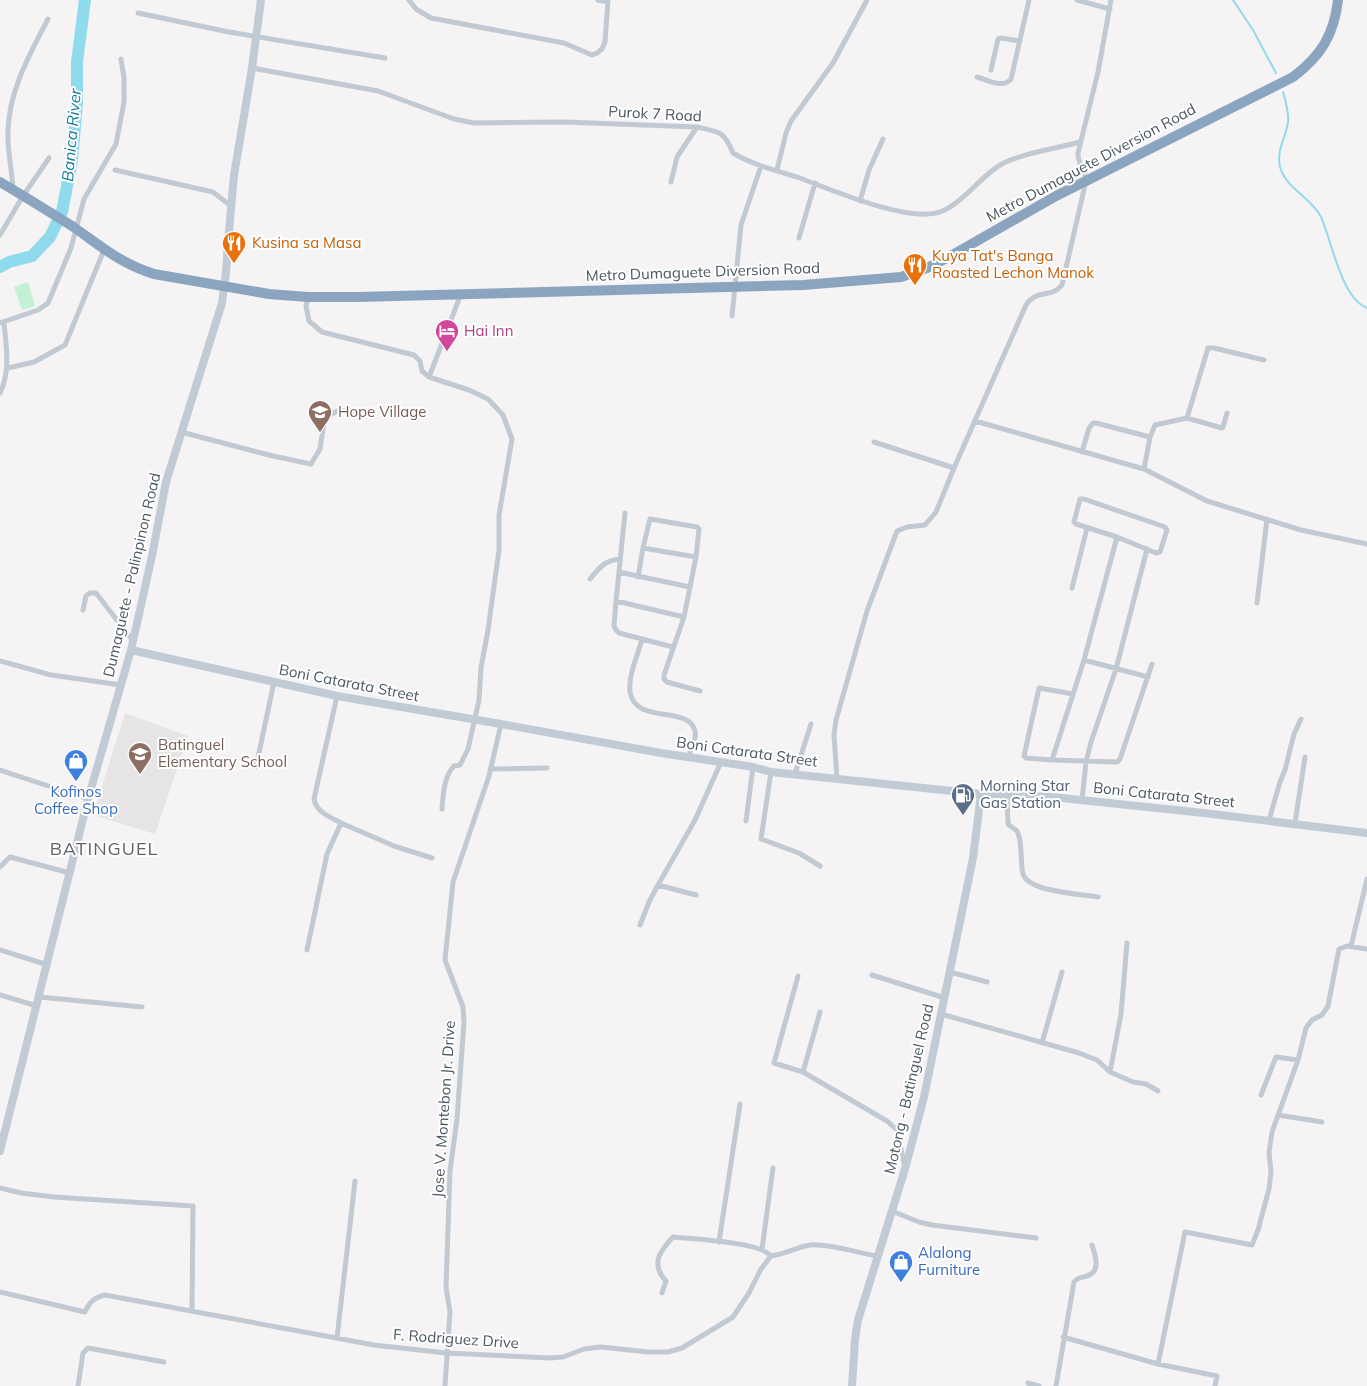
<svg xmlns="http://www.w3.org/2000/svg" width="1367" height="1386" font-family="Mulish,sans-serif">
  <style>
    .education { fill: #e6e4e5 }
    .pitch { fill: #c3f1d5 }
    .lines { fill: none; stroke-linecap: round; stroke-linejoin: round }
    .stream { stroke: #90daee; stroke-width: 2 }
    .river { stroke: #90daee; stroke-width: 12 }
    .street { stroke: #c1cad2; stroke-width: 5 }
    .secondary { stroke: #c1cbd6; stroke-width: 8 }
    .highway { stroke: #8ba5c1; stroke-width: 10 }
    .labels { text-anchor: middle; stroke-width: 4; stroke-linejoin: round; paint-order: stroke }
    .street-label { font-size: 15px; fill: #4a5661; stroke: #fff }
    .food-label { font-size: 15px; fill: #c56008; stroke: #fff; text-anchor: start }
    .hotel-label { font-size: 15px; fill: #b23c85; stroke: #fff; text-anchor: start }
    .education-label { font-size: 15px; fill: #785e54; stroke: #fff; text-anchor: start }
    .service-label { font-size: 15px; fill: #4e5e75; stroke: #fff; text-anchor: start }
    .shop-label { font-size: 15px; fill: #366cbe; stroke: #fff }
    .water-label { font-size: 16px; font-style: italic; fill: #0c7c9b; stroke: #fff }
    .quarter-label { font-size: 18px; letter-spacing: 1px; fill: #5f6368; stroke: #fff }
  </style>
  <rect width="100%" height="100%" fill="#f5f3f3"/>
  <path class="education" d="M125,713L188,736L155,834L93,815Z"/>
  <path class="pitch" d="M28,282L35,306L22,310L14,287Z"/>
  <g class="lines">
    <path class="stream" d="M1233,0L1253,30L1276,73
      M1283,92C1286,102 1289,112 1288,122C1286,137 1276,151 1280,167C1287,190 1311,197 1321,217C1332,241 1341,298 1367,308"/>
    <path class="river" d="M0,267L9,262L32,256L50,237L62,212L72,160L77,103V62L85,0"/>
    <path class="street" d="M409,0L416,9L431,18L564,43L592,55L597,53L602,49L605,42L608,0
      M598,0L608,2
      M1077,0L1110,9
      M138,13L229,32L385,58
      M252,68L378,91L454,119L474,123L564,122L697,127C720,132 724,131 733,153C753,165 775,170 797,177C830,189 907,223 940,212C963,203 979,178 1000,165C1019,154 1058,148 1080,142
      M991,70L998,39L1001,38L1020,41
      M977,77C988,80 1003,89 1011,79L1029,0
      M115,170L213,192L231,206
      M777,170L786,133L791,121L833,63L867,0
      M671,182L677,157L697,127
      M13,189C12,170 7,150 8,131C9,90 30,54 48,19
      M860,201L869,170L883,139
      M0,235L23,196L49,158
      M799,238L815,183
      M308,297L306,306L309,321L322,332L414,355L420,361L422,371L429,377L469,390L488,399L503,415L512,439L499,515V550L488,630L481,668L479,700L468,749L460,765L454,766C444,776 443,795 442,809
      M732,316L741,225L761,166
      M0,323L38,310L48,303L71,248L84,199L116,144L124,102V78L121,59
      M8,368L34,362L65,345L104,250
      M429,377L461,294
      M0,393C11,370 6,347 4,322
      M1187,418L1208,348H1214L1264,360
      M975,421L1144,469L1207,501L1301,530L1367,544
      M181,432L273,456L311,464L320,449L324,423L330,415L339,410L369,415
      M874,442L954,468
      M1082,452L1089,428L1093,423H1096L1150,437
      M1144,469L1150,437L1155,425L1187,418L1222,428L1223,427L1227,413
      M1080,499H1084L1165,527L1167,530L1160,552L1156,553L1117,537L1076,524L1074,522Z
      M625,513L616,601L614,626L616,630L619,633L642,639L673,647
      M1117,537L1084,660L1052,760L1117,762L1120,759L1152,664
      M643,548L696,557
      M619,572L690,587
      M638,577L643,548L650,519L697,527L699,529L696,557L684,617L664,675V679L667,682L700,691
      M590,579C599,568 605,560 620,559
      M1072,588L1087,528
      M616,601L684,617
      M1257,603L1267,519
      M83,610L86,596L90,593H96L133,641
      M642,639C638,655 628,675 630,692C635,725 690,705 695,731C697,740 691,749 688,757
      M1084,660L1148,677
      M0,661L51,675L121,685
      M1052,760L1026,758L1024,756L1039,688L1073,694
      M256,767L274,682
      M490,769L547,768
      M0,770L88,799
      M771,772L761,839L799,853L820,866
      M795,774L811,724
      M837,779L834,735L836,720L867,611L897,531L907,527L925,525L936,512L954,468L1026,305C1037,288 1051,299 1062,285L1086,181C1086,170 1077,163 1078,153L1098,72L1111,0
      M1007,795L1008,824C1011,827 1015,829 1017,831C1023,841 1020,863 1023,874C1028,892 1082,894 1098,897
      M1082,800L1086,762L1091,742L1116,669L1147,549
      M1269,820L1280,782L1285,770L1294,734L1301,719
      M746,821L753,767
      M341,823L394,846L432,858
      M1295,823L1305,757
      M0,867L10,857L70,873
      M696,895L658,885L695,820L721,762
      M640,925L649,902L658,885
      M1351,946L1367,879
      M0,950L48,965
      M307,950L327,854L341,823C330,817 316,812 314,799L337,696
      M950,972L987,982
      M872,975L945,998
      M798,976L774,1063L803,1072L820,1012
      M0,995L37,1006
      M40,997L142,1007
      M941,1014L1079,1053L1097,1060L1110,1072L1133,1082L1146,1084L1158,1091
      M1042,1043L1062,972
      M803,1072L887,1121L897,1130L905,1168
      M1110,1072L1121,1014L1127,943
      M1261,1095L1276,1057L1298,1060
      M1278,1115L1322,1122
      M0,1188L21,1193L54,1197L193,1206L192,1311
      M892,1211L919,1222L932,1225L1036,1238
      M719,1242L740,1104
      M762,1249L773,1168
      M0,1292L85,1312C90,1301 94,1298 105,1295L374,1345L446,1353L550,1358L563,1357L584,1349L601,1347L648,1352H668L682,1348L733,1317L749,1293L761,1269L771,1256C785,1254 797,1247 810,1245C827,1243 859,1253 877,1256
      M662,1293L666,1281C650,1264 660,1251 673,1237C693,1239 761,1242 771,1256
      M1063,1337L1158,1364L1217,1376L1215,1386
      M337,1338L355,1181
      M1158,1364L1185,1232L1252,1245L1258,1230L1269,1189L1271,1172L1269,1152L1272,1132L1298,1060L1306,1028L1312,1020L1322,1015L1328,1006L1339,949L1347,946L1367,949
      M1028,1383L1039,1386
      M78,1386L83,1353L88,1348L164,1362
      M445,1386L450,1312L446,1287L450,1171L457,1119L464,1022L463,1007L445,960L453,882L489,776L501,724
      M1056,1386L1074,1282C1078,1277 1083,1278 1089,1275C1101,1270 1095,1255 1092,1245"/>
    <path class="secondary" d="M131,650L337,696L501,724L661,753L753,767L771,772L981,794L1052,797L1204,813L1367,833
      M0,1151L88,799L131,650L152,556L166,482L222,303L226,272L228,242L234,175L252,68L261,0
      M852,1386L855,1339L858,1320L905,1169L924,1097L973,858L981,794"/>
    <path class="highway" d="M0,182C24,196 48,211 72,226C101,246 119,263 154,274L269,294L308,297H358L803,285L901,277L927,268L947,258L1056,196L1293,77C1321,56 1334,35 1338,0"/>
  </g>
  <defs>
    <g id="restaurant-pin" transform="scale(1.25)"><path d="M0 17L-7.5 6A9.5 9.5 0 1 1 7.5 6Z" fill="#e8710a" stroke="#fff"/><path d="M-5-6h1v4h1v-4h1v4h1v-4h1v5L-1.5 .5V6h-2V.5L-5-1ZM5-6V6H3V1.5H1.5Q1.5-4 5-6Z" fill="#fff"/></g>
    <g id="hotel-pin" transform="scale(1.25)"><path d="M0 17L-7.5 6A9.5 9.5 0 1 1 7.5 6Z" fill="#d1479c" stroke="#fff"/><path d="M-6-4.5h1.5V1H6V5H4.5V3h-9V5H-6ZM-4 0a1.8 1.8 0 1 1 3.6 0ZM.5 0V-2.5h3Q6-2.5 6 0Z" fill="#fff"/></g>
    <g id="school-pin" transform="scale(1.25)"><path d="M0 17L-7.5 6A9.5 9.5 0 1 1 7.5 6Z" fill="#8d6e63" stroke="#fff"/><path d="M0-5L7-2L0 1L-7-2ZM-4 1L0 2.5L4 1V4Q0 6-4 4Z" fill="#fff"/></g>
    <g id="shop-pin" transform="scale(1.25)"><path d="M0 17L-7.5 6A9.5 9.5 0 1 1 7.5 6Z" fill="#3f7fe0" stroke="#fff"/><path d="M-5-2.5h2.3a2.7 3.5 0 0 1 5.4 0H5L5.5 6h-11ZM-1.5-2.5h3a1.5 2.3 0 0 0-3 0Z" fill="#fff"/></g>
    <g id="fuel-pin" transform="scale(1.25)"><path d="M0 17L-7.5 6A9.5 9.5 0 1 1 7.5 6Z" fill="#5c6f8a" stroke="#fff"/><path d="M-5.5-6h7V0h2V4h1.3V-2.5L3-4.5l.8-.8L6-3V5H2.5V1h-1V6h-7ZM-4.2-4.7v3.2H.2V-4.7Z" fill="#fff"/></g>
  </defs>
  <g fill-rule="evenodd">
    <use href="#restaurant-pin" x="234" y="243"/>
    <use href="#restaurant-pin" x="915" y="265"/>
    <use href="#hotel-pin" x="447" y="331"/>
    <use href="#school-pin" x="320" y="412"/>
    <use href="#school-pin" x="140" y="754"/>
    <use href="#shop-pin" x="76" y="761"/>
    <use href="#fuel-pin" x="963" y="795"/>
    <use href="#shop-pin" x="901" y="1262"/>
  </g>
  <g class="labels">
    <g class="street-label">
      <text transform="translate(655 114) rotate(3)" y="5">Purok 7 Road</text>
      <text transform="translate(1091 163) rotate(-28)" y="5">Metro Dumaguete Diversion Road</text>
      <text transform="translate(703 272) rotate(-2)" y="5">Metro Dumaguete Diversion Road</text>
      <text transform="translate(132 575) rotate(-77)" y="5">Dumaguete - Palinpinon Road</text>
      <text transform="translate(349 683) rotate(11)" y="5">Boni Catarata Street</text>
      <text transform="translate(747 752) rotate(8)" y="5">Boni Catarata Street</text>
      <text transform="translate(1164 795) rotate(6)" y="5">Boni Catarata Street</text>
      <text transform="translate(909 1089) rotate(-77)" y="5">Motong - Batinguel Road</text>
      <text transform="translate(444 1109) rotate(-86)" y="5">Jose V. Montebon Jr. Drive</text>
      <text transform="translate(456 1339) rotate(4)" y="5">F. Rodriguez Drive</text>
    </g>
    <g class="food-label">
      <text x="252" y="248">Kusina sa Masa</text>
      <text x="932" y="261">Kuya Tat's Banga<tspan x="932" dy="17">Roasted Lechon Manok</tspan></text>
    </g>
    <g class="hotel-label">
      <text x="464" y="336">Hai Inn</text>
    </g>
    <g class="education-label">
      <text x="338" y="417">Hope Village</text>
      <text x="158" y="750">Batinguel<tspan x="158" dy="17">Elementary School</tspan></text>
    </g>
    <g class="service-label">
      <text x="980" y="791">Morning Star<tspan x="980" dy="17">Gas Station</tspan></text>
    </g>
    <g class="shop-label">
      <text x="76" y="797">Kofinos<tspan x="76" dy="17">Coffee Shop</tspan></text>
      <text x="918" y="1258" text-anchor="start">Alalong<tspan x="918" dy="17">Furniture</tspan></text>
    </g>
    <g class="water-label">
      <text transform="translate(71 135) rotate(-85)" y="6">Banica River</text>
    </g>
    <g class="quarter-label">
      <text x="104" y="855">BATINGUEL</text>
    </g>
  </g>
</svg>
